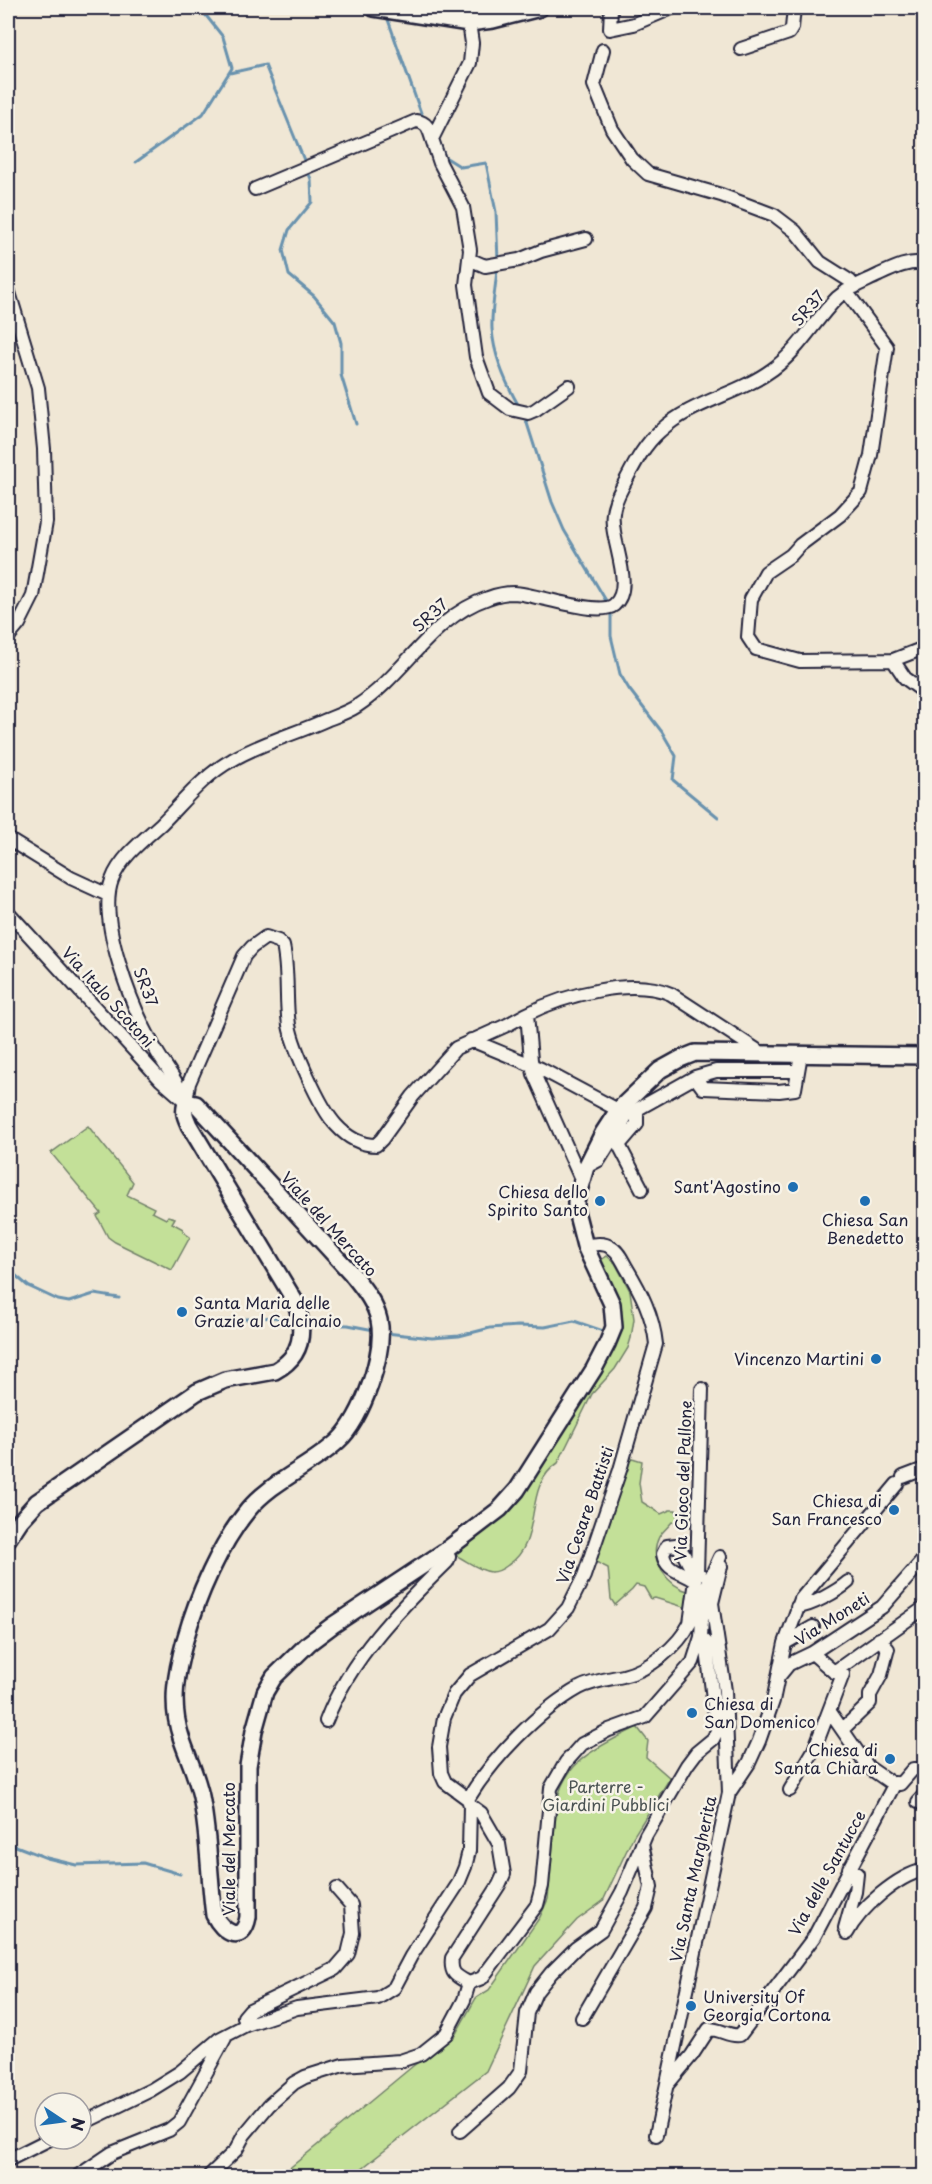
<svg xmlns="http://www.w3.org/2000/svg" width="932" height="2184" font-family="'Playpen Sans',sans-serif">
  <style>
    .green { fill: #c3e098; stroke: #72816a; stroke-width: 1.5 }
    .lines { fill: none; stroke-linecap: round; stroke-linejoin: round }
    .stream { stroke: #6992ae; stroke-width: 3 }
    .minor-casing { stroke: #22223b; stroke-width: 16 }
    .major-casing { stroke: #22223b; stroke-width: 20 }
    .minor { stroke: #f7f3e8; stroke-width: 12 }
    .major { stroke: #f7f3e8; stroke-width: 15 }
    .poi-dot { fill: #1f6fb2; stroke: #f7f3e8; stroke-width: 2 }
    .labels { text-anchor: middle; stroke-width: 5; stroke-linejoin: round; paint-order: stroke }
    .street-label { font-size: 16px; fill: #22223b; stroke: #f7f3e8 }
    .poi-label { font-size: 16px; fill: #22223b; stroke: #f7f3e8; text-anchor: end }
    .park-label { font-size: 16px; fill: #4a5252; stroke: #f7f3e8 }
  </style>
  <rect width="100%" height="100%" fill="#f0e7d5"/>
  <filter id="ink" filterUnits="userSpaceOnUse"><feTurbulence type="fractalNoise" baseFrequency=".0167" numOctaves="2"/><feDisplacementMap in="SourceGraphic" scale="12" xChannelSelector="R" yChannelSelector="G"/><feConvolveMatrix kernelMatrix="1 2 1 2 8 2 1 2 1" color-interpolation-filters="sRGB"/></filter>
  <g filter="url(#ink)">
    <path class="green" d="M88,1126L133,1182L127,1195L154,1208L152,1212L166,1219L168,1216L175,1218L172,1223L183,1229V1232L190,1237L172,1270L115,1242L108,1237L97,1216L101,1213L51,1153Z
      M607,1256L615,1263L630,1291L634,1319L631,1338L628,1348L615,1369L592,1394L558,1463C521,1487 545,1541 508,1565C503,1569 498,1572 491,1572C480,1571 467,1561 457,1556L456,1547L501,1518L522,1494L613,1346L600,1264L602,1259Z
      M629,1457L642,1461L639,1483L642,1502L661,1514L670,1510H676L677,1516L683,1524L672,1522C668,1527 662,1532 659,1537C647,1560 668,1586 690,1592L687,1608L655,1598L651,1599L644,1587L636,1585L632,1590L615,1605L611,1599L608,1568L596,1562Z
      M637,1727L648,1741L646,1757L670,1778L633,1837L603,1901L577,1920L535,1966L486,2071L352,2176H280L413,2066L454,2037L476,1998L489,1990L540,1917L548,1899L557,1802C565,1758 602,1746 637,1727Z"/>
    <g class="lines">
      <path class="stream" d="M386,14L421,113L424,118
        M230,73L265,65L306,165
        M437,135L445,157L461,167L486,163L496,212L498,261
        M136,162L203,114L232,68L223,37L200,8
        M308,172L311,179L312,202L289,230L283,250L289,275L314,296L335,322L341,343V375L356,424
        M497,268C496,287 491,309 492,329C494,358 506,384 520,408
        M525,417L552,502L564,530L608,604
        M611,610V636L620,674L629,689L662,732L676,756L673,780L718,817
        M8,1269L28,1286L58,1300L69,1302L94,1294L119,1298
        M221,1321L274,1317L294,1321
        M306,1324L348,1325L374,1330
        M386,1333L432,1338L459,1336L490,1328L518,1326L545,1327L574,1321L603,1331
        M8,1843L47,1858L76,1865L143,1863L180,1874"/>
      <g class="minor-casing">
        <path id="minor" d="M611,8L610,29L634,24L672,8
          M469,23L472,43L470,63L432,139L440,163L463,207L470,250L466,285L476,357L489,393L510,409L528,413L535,410L569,386
          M741,49L789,33L792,28L794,8
          M603,50L594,85L612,129L632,159L648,174L721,195L774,215L795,231L820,262L850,281L855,287
          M255,189L416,121C427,122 429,129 432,139
          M469,259L485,266L519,260L541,251L586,239
          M8,289L38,388L44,449L46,522L33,596L19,624L8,637
          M846,291L887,347L871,455L861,492L840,515L800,545L791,555L766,572L751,599L748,637L756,649L800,661L893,660L924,648
          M893,660L905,678L924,692
          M8,839L71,878L108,895
          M8,912L161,1080L185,1101
          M527,1014C564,995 632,977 671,994L763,1054
          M471,1040L541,1069L618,1110
          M798,1071H716L695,1077L703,1088L779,1091L795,1089L801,1054
          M186,1102C176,1077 163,1065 152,1043C132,1006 97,920 112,880C120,858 143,840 161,824C183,802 204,775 232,760C261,743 295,734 326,720C336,716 348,712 357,706C406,674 430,618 488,598C496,595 505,593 514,593C536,594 599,617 614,605C636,586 609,539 613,513C614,501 620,492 625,482C635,463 644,445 660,431C692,401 738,395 773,369C799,350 815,320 837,298C849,287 865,282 879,275C894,268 908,261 924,263
          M186,1102L189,1083L244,956L252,947L266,937L278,941L283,946C289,972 285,998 289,1025C293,1047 320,1108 336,1125C346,1136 360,1145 376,1145L382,1139L413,1096L456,1048L507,1025L527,1014L531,1060L534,1074L581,1179
          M637,1109V1124L619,1145L642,1189
          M586,1167L599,1160L627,1115L695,1077
          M585,1246C594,1244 604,1242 612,1248C619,1252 622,1260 626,1267C641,1292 653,1315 656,1344L620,1470L584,1576L568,1608L549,1629L470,1675L454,1694L444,1718L439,1747L441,1773L445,1782L468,1799L470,1805L481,1813L499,1844L504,1874L499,1885L452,1958C450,1974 456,1976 469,1983L482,1978L537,1905L542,1886L551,1788L566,1762L582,1744L609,1730L645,1717L693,1662L701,1637L703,1602L707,1585L720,1557
          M903,1477L924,1469
          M694,1580C681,1571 666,1571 663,1554L667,1546L676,1545C688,1554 684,1566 700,1574
          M797,1607C810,1607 839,1590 848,1582
          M785,1643L813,1627
          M834,1672L924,1608
          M780,1675L789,1664L812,1653L882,1607L924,1559
          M830,1712L868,1767L894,1785
          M326,1721C350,1658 400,1608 447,1562L449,1557L445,1551
          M843,1729L870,1703V1695L881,1675L887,1652L888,1649L879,1639
          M790,1790L814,1750L843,1674L834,1672L812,1653
          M729,1793L749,1763L759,1741L773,1701L785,1643L801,1599L897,1484
          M924,1795L918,1802L924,1804
          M468,1799C492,1759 538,1711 579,1688C592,1681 608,1679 623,1676C649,1670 678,1647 690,1623L697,1573L702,1389
          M845,1928L855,1892L857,1874L849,1868
          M847,1933C860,1908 897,1876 924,1870
          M582,2018L646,1908L651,1887L642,1844
          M246,2025L244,2017L250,2010L335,1969L348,1954L353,1933L351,1905L337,1889
          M667,2085L692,2055L709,2029C721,2029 729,2037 740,2035L814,1937L894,1785L895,1783L900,1784L913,1769H922
          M81,2124L151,2090L180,2072L219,2039L246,2025L297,2008L378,1998L394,1988L411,1956L458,1884L465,1867L469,1851L470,1805
          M460,2131L509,2088L521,2071L527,2013L536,1992L551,1973L576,1948L601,1930L622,1892L646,1835L687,1765L696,1753L713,1739L717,1731L706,1642L701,1637
          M656,2135L729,1793L725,1691L712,1603L721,1566
          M8,2160L50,2139
          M78,2176L112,2153L169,2130L179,2122L225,2038
          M209,2176L236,2150L244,2135L269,2105L294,2083L305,2077L343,2065L400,2061L421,2054L446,2034L464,2000L469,1983"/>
      </g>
      <g class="major-casing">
        <path id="major" d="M374,8L469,23L493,20L540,8
          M8,1539L20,1521L37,1502L197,1392L225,1380L275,1371C303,1356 305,1331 296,1303L189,1125C185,1116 183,1112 186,1102L196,1104L352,1274C363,1288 375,1302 379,1320C386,1353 362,1419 338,1441C310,1467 273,1480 248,1510C220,1544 197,1597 185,1640C176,1673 170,1704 181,1737C188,1759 199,1780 202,1802C209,1839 209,1877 214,1915C223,1933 243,1945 248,1917V1766L254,1731L265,1692L274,1677L309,1643L333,1625L445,1551L500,1509L517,1490L594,1369L607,1344L614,1327L612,1304L585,1246L576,1211V1201L586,1167L603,1133L618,1110L660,1070L680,1059L695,1053L924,1056"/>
      </g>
      <use href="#minor" class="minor"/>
      <use href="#major" class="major"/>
    </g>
  </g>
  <g class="poi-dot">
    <circle cx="793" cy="1187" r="6"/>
    <circle cx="600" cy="1201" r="6"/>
    <circle cx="865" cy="1201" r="6"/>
    <circle cx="182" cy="1312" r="6"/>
    <circle cx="876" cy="1359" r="6"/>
    <circle cx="894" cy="1510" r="6"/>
    <circle cx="692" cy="1713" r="6"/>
    <circle cx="890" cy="1759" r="6"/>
    <circle cx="691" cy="2006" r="6"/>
  </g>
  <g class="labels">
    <g class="street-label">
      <text transform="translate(808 308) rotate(-49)" y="6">SR37</text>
      <text transform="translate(430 615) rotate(-42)" y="6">SR37</text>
      <text transform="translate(146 987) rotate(69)" y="6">SR37</text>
      <text transform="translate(108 997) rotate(48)" y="6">Via Italo Scotoni</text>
      <text transform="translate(329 1224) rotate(48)" y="6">Viale del Mercato</text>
      <text transform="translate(683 1481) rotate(-88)" y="6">Via Gioco del Pallone</text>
      <text transform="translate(585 1515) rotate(-71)" y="6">Via Cesare Battisti</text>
      <text transform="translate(832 1619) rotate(-32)" y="6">Via Moneti</text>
      <text transform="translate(229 1849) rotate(-90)" y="6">Viale del Mercato</text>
      <text transform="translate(827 1873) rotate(-61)" y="6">Via delle Santucce</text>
      <text transform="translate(693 1879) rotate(-78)" y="6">Via Santa Margherita</text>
    </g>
    <g class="poi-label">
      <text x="781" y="1193">Sant'Agostino</text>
      <text x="588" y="1198">Chiesa dello<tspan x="588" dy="18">Spirito Santo</tspan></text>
      <text x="865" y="1226" text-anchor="middle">Chiesa San<tspan x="865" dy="18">Benedetto</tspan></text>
      <text x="194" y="1309" text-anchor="start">Santa Maria delle<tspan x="194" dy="18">Grazie al Calcinaio</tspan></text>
      <text x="864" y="1365">Vincenzo Martini</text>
      <text x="882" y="1507">Chiesa di<tspan x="882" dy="18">San Francesco</tspan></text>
      <text x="704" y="1710" text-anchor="start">Chiesa di<tspan x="704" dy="18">San Domenico</tspan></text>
      <text x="878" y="1756">Chiesa di<tspan x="878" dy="18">Santa Chiara</tspan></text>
      <text x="703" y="2003" text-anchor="start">University Of<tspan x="703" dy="18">Georgia Cortona</tspan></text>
    </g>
    <g class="park-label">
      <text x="606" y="1793">Parterre -<tspan x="606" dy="18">Giardini Pubblici</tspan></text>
    </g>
  </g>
  <rect width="932" height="2184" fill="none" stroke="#f7f3e8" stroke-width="30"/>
  <rect x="15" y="15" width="902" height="2154" fill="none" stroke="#22223b" stroke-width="2" filter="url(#ink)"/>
  <g transform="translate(63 2121) rotate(103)"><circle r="28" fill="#f7f3e8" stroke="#a29fa3" stroke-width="1.5"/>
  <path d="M0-4.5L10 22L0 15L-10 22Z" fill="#1f6fb2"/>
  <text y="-9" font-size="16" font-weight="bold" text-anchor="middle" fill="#22223b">N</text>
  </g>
</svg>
